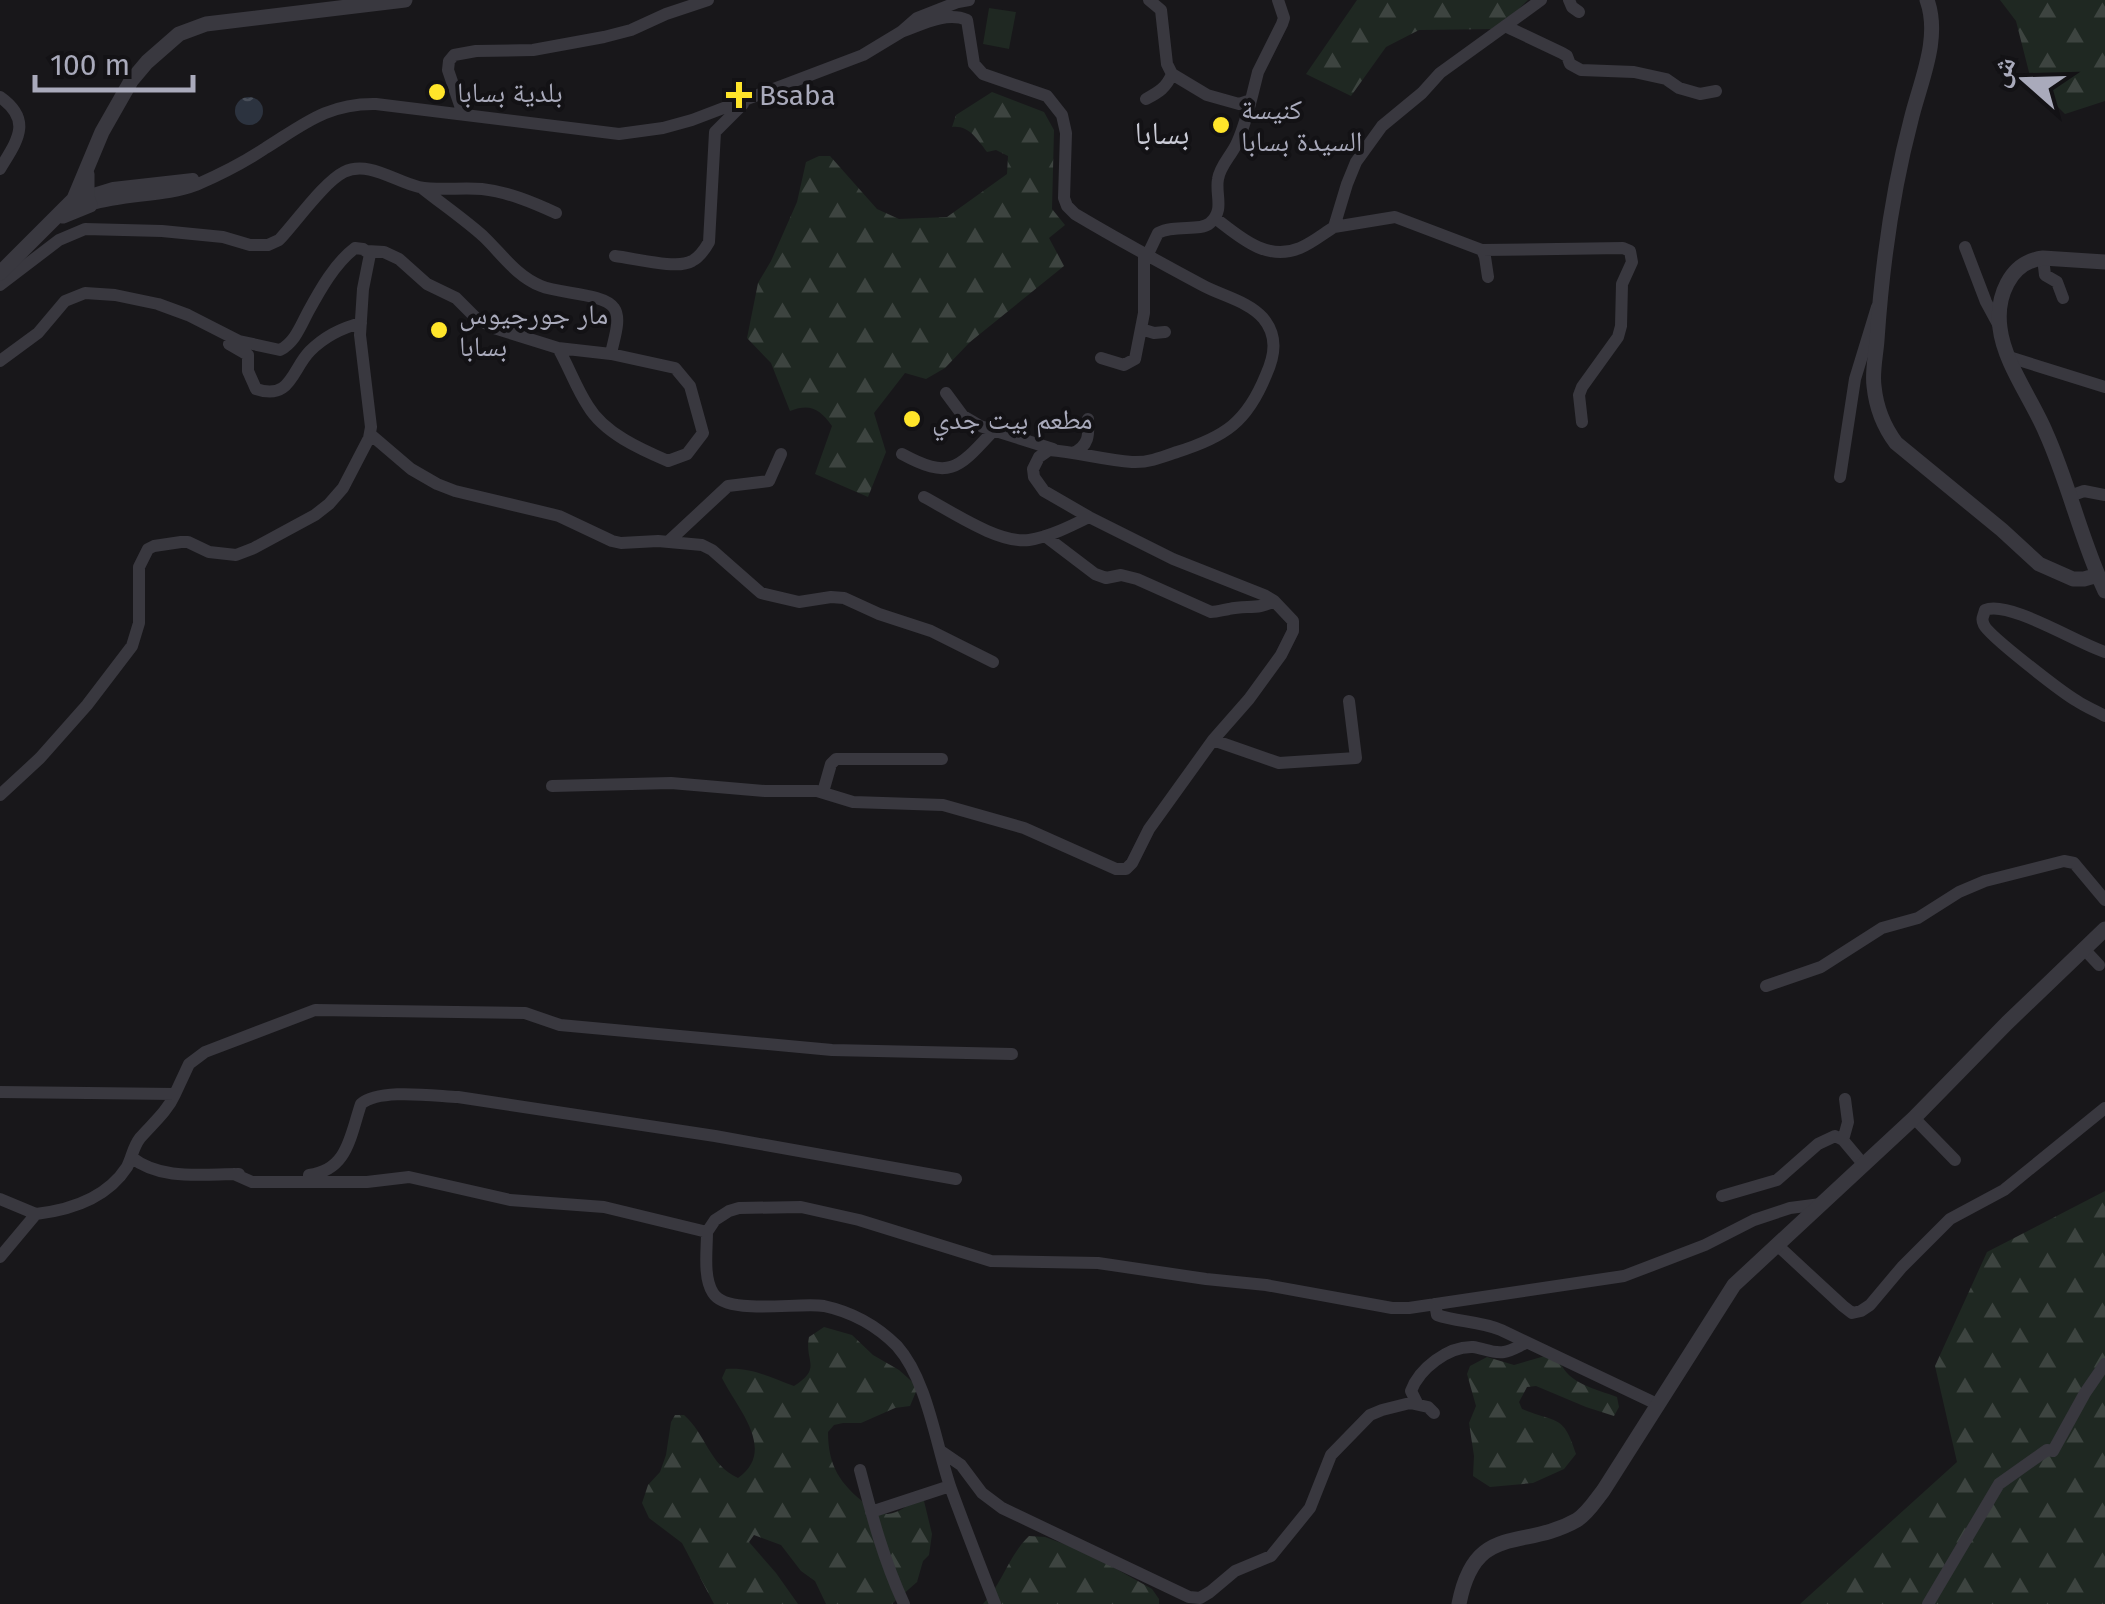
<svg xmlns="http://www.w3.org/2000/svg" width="2105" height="1604" font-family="'Fira Sans','Noto Naskh Arabic',sans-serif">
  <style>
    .forest { fill: url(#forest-firs) }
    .pitch { fill: #1f2822 }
    .water { fill: url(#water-ripples) }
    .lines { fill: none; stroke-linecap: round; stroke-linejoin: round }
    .minor { stroke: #39383f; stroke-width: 12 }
    .tertiary { stroke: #39383f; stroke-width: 15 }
    .poi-dot { fill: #ffe52a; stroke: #131215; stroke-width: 4 }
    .labels { text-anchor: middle; stroke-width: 8; stroke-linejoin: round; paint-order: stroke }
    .poi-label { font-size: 28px; fill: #a9aabb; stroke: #131215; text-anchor: start }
    .quarter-label { font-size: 32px; fill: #cacbd6; stroke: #131215 }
  </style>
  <defs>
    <pattern id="forest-firs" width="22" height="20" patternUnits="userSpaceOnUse" patternTransform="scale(2.5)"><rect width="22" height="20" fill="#1f2822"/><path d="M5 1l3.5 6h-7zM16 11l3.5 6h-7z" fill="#3d4440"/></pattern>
    <pattern id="water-ripples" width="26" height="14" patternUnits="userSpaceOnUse" patternTransform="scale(2.5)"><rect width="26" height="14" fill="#2c333f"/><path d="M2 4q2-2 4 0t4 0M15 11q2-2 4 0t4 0" fill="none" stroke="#484e59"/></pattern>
  </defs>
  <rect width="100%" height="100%" fill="#18171a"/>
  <path class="forest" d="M1357,0H1528L1498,29L1419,30L1386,47L1351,96L1306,74Z
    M2000,0H2105V101L2065,114L2031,80L2016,21Z
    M992,92L1044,112L1054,130L1052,209L1065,225L1049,238L1064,266L970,342L945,368L926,379L905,373L874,413L886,452L868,497L815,474L832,426C820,409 810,403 790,411L771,363L747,338L758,283L771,261L797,202L806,162L819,156H830L877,209L899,219L947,217L1007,174L1008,156L996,150L987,152C977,139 969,125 952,127L956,115Z
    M2105,1191V1604H1800L1957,1462L1935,1366L1987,1252Z
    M824,1327L852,1335L873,1355L899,1370L918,1387L910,1406L895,1408L861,1423H843L834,1425L828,1432C828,1466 840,1484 867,1505C874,1509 880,1514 888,1514C899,1513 908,1505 916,1500L924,1501L932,1534L929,1555L923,1561L917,1582L892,1604H826L815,1581L801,1571L781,1545L754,1535L749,1542L776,1573L798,1604H714L682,1543L649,1518L642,1503L648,1485L660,1472L666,1455L671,1422L675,1415H684C706,1434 709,1465 738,1478C778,1450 736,1407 722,1378L726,1369C752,1367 771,1378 794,1386C823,1368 804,1361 809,1337Z
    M1545,1356L1560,1362C1569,1384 1596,1389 1617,1397L1619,1407L1614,1416L1586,1407L1536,1386L1527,1387L1519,1402L1522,1409C1557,1424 1563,1413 1576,1454L1564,1469L1533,1483L1490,1487L1473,1476L1474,1456L1469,1423L1476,1406L1467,1374L1470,1366L1487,1357L1514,1365Z
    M1029,1536L1045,1537L1075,1548L1111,1566L1152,1589L1159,1599V1604H983C1002,1584 1009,1555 1029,1536Z"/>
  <path class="pitch" d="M989,8L1016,12L1009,49L983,44Z"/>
  <path class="water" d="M235 111a14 14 0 1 1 28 0a14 14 0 1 1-28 0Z"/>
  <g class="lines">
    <path class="minor" d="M1149,0L1161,10L1167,64L1172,74L1207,95L1239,104L1251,100L1258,72L1282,24L1284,18L1278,0
      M1569,0L1572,7L1579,12
      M1505,26L1562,53L1567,56L1570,64L1581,70L1634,72L1666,79L1679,88L1700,94L1716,91
      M0,97C34,121 16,142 0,169
      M1146,99C1159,92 1166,88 1172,74
      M463,114L448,70L449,61L454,55L476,51L533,50L604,37L631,30L666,14L708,0
      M422,188C442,204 464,219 483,236C502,254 516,276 541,286C560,294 604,293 614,308C622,319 613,341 611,354
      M87,196L113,188L193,179
      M90,205C124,194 165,197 196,185C219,175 243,163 264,149C303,125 327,103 376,104L619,134L663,128L692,120L863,55L901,32L917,18L958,2L969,0
      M1215,218C1240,237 1266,262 1300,248C1312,243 1323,234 1334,227L1347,184L1356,162L1382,126L1422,93L1440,73L1541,0
      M1334,227L1395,217L1482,250L1623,248L1630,251L1632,262L1622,284L1621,326L1618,337L1582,387L1579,395L1582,422
      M1965,247L1986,302L1999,326
      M1482,250L1485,257L1488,277
      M367,251L384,252L399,259L427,284L456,298L476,318L494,328L558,348L611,354L675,368L690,386L703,433L687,454L668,461C640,449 604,433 588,406C576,388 569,367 558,348
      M615,256C634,258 677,270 692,261C700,257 705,249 709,242L715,132L743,104
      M1147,256L1158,233C1175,224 1200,232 1210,223C1225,210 1215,195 1218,179C1220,166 1230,157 1236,145C1243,131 1247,115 1251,100
      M2043,258L2045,275L2057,282L2063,298
      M0,285L59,240L85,229L162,231L223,237L250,245H268L279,240C296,222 324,182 344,172C368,160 396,182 419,187C439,191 461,187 482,189C508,192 532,202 556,213
      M1141,329L1154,333L1165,332
      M229,344L248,355V371L256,389C291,401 292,369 310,351C325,336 341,328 361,323
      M2009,357L2105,387
      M1101,358L1124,365L1135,359L1144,313V254
      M0,361L38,333L65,301L85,293L115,295L158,304L188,315L239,341L280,350C295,342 300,327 308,312C320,290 335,263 355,248L363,249L370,254L363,289L360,335L371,427L369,438L343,488L329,504L315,515L254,548L236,555L209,552L188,542H181L154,546L148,549L139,567V623L132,646L87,705L40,758L0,795
      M946,393L963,416L980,426L1053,449
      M370,434L411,469L437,484L455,491L559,516L612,541L621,543L658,541L702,545L712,550L761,593L799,602L831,597L844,598L879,614L931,631L993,662
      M1073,453C1089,446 1089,435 1088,419
      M902,454C950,480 958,469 993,431
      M1840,477L1855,379L1877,307
      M2070,496L2084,491L2105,495
      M924,497C951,511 998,544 1029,540C1049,537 1071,526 1089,517
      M1045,536L1095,574L1106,578L1121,575L1137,579L1211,612C1217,612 1223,610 1229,609C1246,605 1259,610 1274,601
      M669,541L728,486L769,481L781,454
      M2105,652C2077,643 2009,600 1985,610C1983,618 1981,618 1984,625C1989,636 2063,693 2077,701C2086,707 2096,711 2105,716
      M1213,740L1279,763L1356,758L1349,701
      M552,786L671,783L765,791H817L853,802L943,805L1024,828L1116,869H1126L1132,863L1149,829L1213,740L1249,699L1281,655L1293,631V621L1274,601L1264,595L1173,559L1089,517L1044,491L1034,477L1033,469L1039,457L1049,450C1077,452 1104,460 1132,462C1148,463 1163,457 1177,452C1225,437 1247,422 1266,375C1275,355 1278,336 1263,318C1248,301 1222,296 1202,285C1159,262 1117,239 1075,214L1067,206L1064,198L1066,133L1062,115L1047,96L983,74L974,64L967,20C946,11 921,25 901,32
      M823,792L831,764L836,759H942
      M2084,949L2099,965
      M1766,986L1821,967L1882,928L1918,918L1959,892L1985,881L2064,861L2074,863L2105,900
      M0,1092L175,1094C167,1112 153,1123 140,1138C133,1147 132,1157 127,1167C107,1198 70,1210 36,1214
      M175,1094L189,1064L205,1052L315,1010L525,1013L560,1025L832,1050L1012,1054
      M1914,1118L1955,1160
      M1843,1140L1848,1122L1845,1099
      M131,1157C161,1181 203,1174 239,1174
      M234,1174L252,1182H367L409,1177L510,1200L604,1207L707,1232L715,1220L729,1211L739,1208L801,1207L859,1220L991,1261L1098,1263L1206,1279L1266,1285L1392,1308H1409L1624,1276L1705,1245L1754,1220L1790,1208L1821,1204
      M309,1175C348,1170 350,1136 361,1104C379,1088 434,1096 458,1097L715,1136L956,1179
      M1722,1196L1777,1180L1818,1144L1835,1136L1843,1140L1864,1165
      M0,1199L36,1214L0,1257
      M707,1232C707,1250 703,1278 713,1293C727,1316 798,1302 824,1306C852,1312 877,1326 897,1346C928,1381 936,1446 951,1489C965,1527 980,1566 995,1604
      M1777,1245L1843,1306L1852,1313L1861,1311L1870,1305L1902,1267L1950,1219L2004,1190L2105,1108
      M1435,1304L1437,1315C1457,1322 1480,1321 1501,1330L1659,1405
      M1417,1403L1411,1391C1419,1369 1448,1346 1473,1347C1483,1348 1493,1354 1504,1352C1511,1351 1519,1346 1526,1343
      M942,1452L961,1465L982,1493L1002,1508L1189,1597L1200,1598L1210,1592L1235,1571L1271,1556L1310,1508L1331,1455L1370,1415L1382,1410L1410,1403L1428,1407L1434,1413
      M860,1470C872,1516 884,1561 904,1604
      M871,1512L950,1486
      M1928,1604L1999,1484L2047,1450L2053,1451L2085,1393L2105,1364"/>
    <path class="tertiary" d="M1927,0C1941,39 1920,82 1911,120C1892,192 1882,266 1877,340C1876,355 1872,371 1874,386C1876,406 1884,427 1896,443L2002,530L2039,564L2073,579H2084L2098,575
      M63,216L90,205L87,196V174
      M2105,262L2043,258C2009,262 1996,298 2000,328C2004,363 2033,401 2046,433C2069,484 2081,540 2105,591
      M0,273L74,199L102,132L131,81L147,62L179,34L206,24L405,0
      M1459,1604C1475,1521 1523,1551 1577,1520C1588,1513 1595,1501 1603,1491L1734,1285L1914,1118L2007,1023L2105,929"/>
  </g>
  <g class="poi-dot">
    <circle cx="437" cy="92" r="10"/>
    <path d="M734 80h10v10h10v10h-10v10h-10v-10h-10v-10h10z"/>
    <circle cx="1221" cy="125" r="10"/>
    <circle cx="439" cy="330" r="10"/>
    <circle cx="912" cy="419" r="10"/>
  </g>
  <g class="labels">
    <g class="poi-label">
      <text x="457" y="102">بلدية بسابا</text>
      <text x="759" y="105">Bsaba</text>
      <text x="1241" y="119">كنيسة<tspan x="1241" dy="32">السيدة بسابا</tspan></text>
      <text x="459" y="324">مار جورجيوس<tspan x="459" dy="32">بسابا</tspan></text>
      <text x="932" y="429">مطعم بيت جدي</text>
    </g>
    <g class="quarter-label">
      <text x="1162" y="144">بسابا</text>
    </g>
  </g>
  <g transform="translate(2025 80) rotate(290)" stroke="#131215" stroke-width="8" paint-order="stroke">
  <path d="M0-8L18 38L0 25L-18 38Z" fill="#a9aabb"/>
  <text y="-15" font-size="28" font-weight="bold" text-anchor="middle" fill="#a9aabb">ش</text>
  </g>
  <path d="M35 75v15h158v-15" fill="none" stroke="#a9aabb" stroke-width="5"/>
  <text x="50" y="75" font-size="30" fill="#a9aabb" stroke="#131215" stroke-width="8" paint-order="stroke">100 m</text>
</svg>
